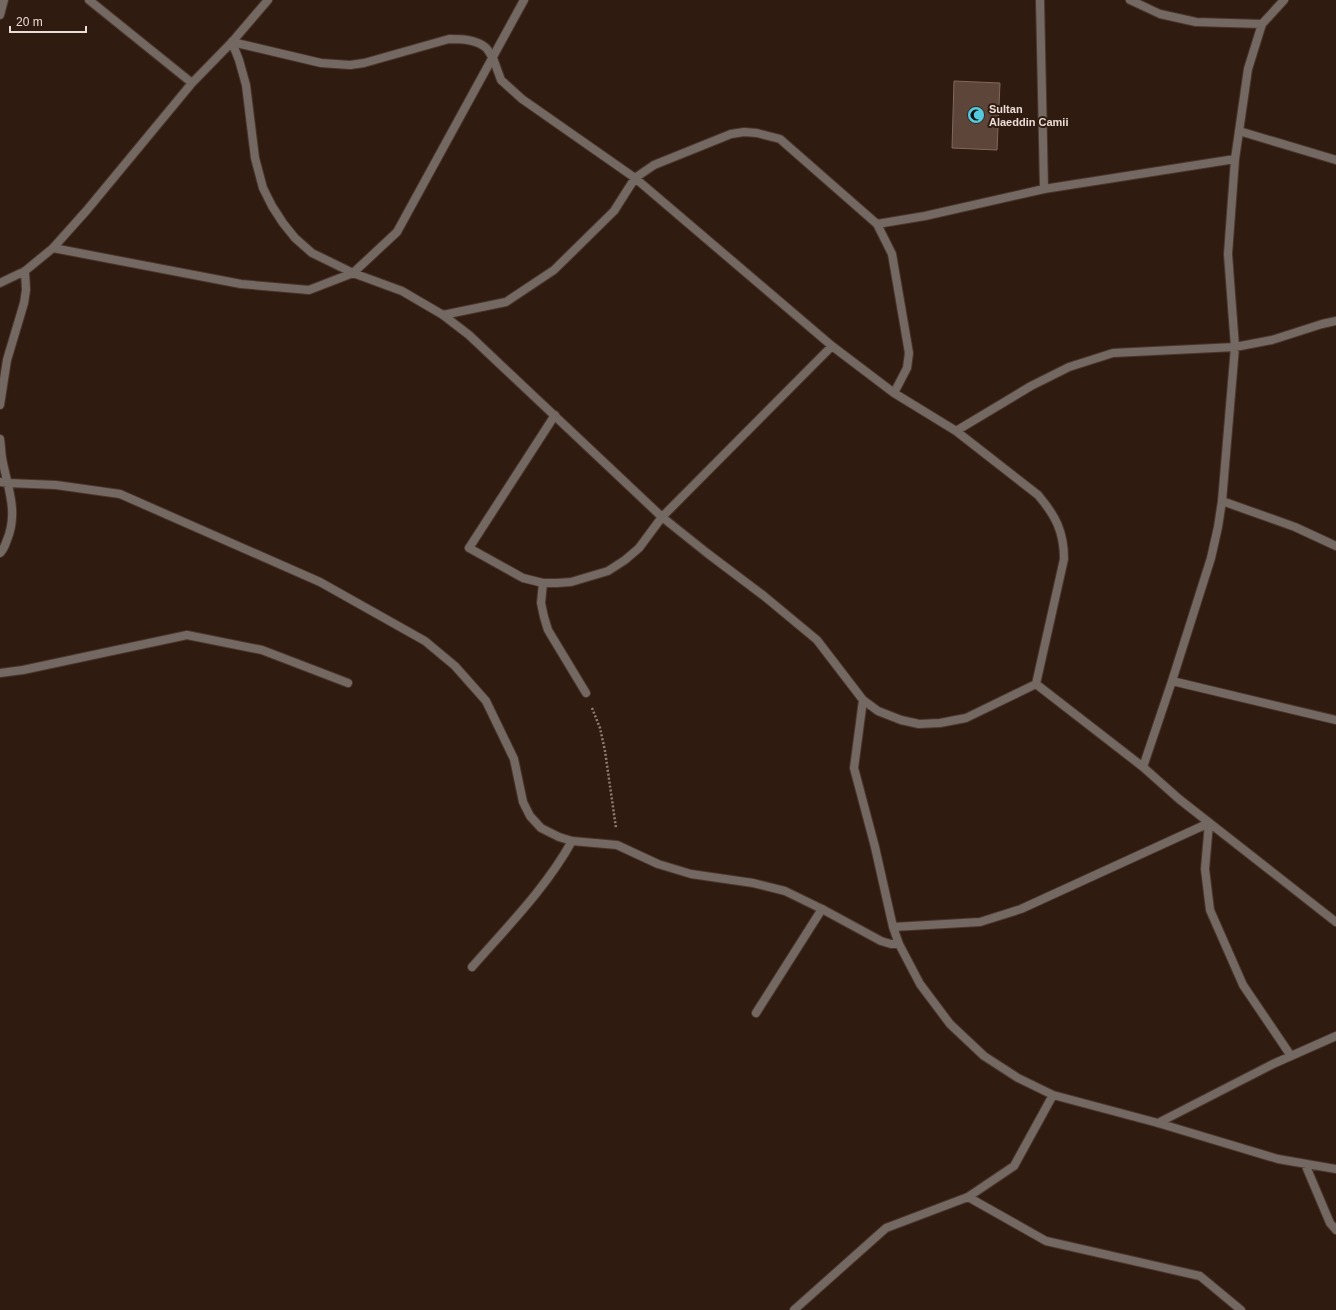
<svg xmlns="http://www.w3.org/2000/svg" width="1336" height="1310" font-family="Helvetica,sans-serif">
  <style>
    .building { fill: #5d453a; stroke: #82685b }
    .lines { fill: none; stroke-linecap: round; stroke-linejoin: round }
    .service-casing { stroke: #4a362c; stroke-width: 10 }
    .minor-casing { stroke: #4a362c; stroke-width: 10 }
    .path { stroke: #8f7e75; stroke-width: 2.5; stroke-dasharray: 2 2; stroke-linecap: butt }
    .service { stroke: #746863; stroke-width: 8 }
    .minor { stroke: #746863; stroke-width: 8 }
    .labels { text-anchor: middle; stroke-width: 4; stroke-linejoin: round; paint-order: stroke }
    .poi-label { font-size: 11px; font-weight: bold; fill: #ebdcd5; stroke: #301b10; text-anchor: start }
  </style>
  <rect width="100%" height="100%" fill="#301b10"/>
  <path class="building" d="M954,81L1000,83L997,150L952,148Z"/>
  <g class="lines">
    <g class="service-casing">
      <path id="service" d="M0,15L4,0
        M232,42L321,63L350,65L364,63L449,39C460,39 475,39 485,47C488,49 490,54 493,58
        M555,415L469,548L523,578L543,583H557L571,582L608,571L625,560L639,548L662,517
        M1222,501L1295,527L1336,546
        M543,583L541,603L544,617L548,630L586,693
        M472,967C507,927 546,888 572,841
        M756,1013L822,909"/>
    </g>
    <g class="minor-casing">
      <path id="minor" d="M89,0L192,83
        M1040,0L1044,189
        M1130,0L1160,14L1196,22L1262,24
        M232,42L239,60L246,85L255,158L263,188L272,206L283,223L295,238L312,253L353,273L402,291L443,315L469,335L662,517L707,553L764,596L817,640L863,700L878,711L901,720L919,724L940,723L966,718L1036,684
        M493,58L501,80L522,99L635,178L832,346L894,393L956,431L1038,495C1055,515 1064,531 1064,559L1036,684
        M1239,131L1336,160
        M877,224L925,216L1044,189L1235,159
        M53,248L241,284L309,290L353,273L397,232L524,0
        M0,283L25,271L53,248L87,210L192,83L232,42L268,0
        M443,315L506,302L554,270L614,211L635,178L654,165L731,134L744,132L757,133L780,139L877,224L892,254L909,353L907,368L894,393
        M0,405L7,360L24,303L26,290L25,271
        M956,431L1031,386L1069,367L1113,353L1235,347L1272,340L1322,324L1336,321
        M0,439C1,445 1,452 2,458C7,486 19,511 7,540C5,545 4,549 0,553
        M0,482L8,483L56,485L120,494L320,582L425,641L455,666L486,701L514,759L523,802L530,816L541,828L559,837L572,841L617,845L658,864L691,874L753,883L785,891L822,909L881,941L891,944H899
        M662,517L832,346
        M0,673L23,670L187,635L262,650L348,683
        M1172,681L1336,720
        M1036,684L1143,767L1179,799L1336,922
        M863,700L854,768L875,847L893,927L899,944L920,984L950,1024L984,1056L1018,1078L1053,1095L1158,1123L1278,1159L1336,1169
        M1143,767L1172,681L1211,558L1218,527L1222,501L1235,347L1228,254L1235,159L1248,69L1262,24L1284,0
        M893,927L980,922L1021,909L1209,823L1205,869L1210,910L1243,985L1291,1056
        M1158,1123L1273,1064L1336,1036
        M1305,1164L1330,1223L1336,1230
        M968,1197L1046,1241L1200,1276L1241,1310
        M794,1310L886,1228L968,1197L1014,1166L1053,1095"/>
    </g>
    <path class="path" d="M592,708L600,728L605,751L616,828"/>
    <use href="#service" class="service"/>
    <use href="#minor" class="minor"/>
  </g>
  <defs>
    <g id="mosque-disc" transform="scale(0.9)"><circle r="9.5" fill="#54cadd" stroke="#301b10"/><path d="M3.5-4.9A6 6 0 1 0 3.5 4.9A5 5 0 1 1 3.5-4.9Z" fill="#111"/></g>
  </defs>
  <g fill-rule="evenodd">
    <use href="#mosque-disc" x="976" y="115"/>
  </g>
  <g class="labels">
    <g class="poi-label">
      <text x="989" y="113">Sultan<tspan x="989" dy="13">Alaeddin Camii</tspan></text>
    </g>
  </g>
  <path d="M10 26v6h76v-6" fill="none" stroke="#ebdcd5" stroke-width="2"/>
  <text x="16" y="26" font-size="12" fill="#ebdcd5" stroke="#301b10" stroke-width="3" paint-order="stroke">20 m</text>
</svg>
